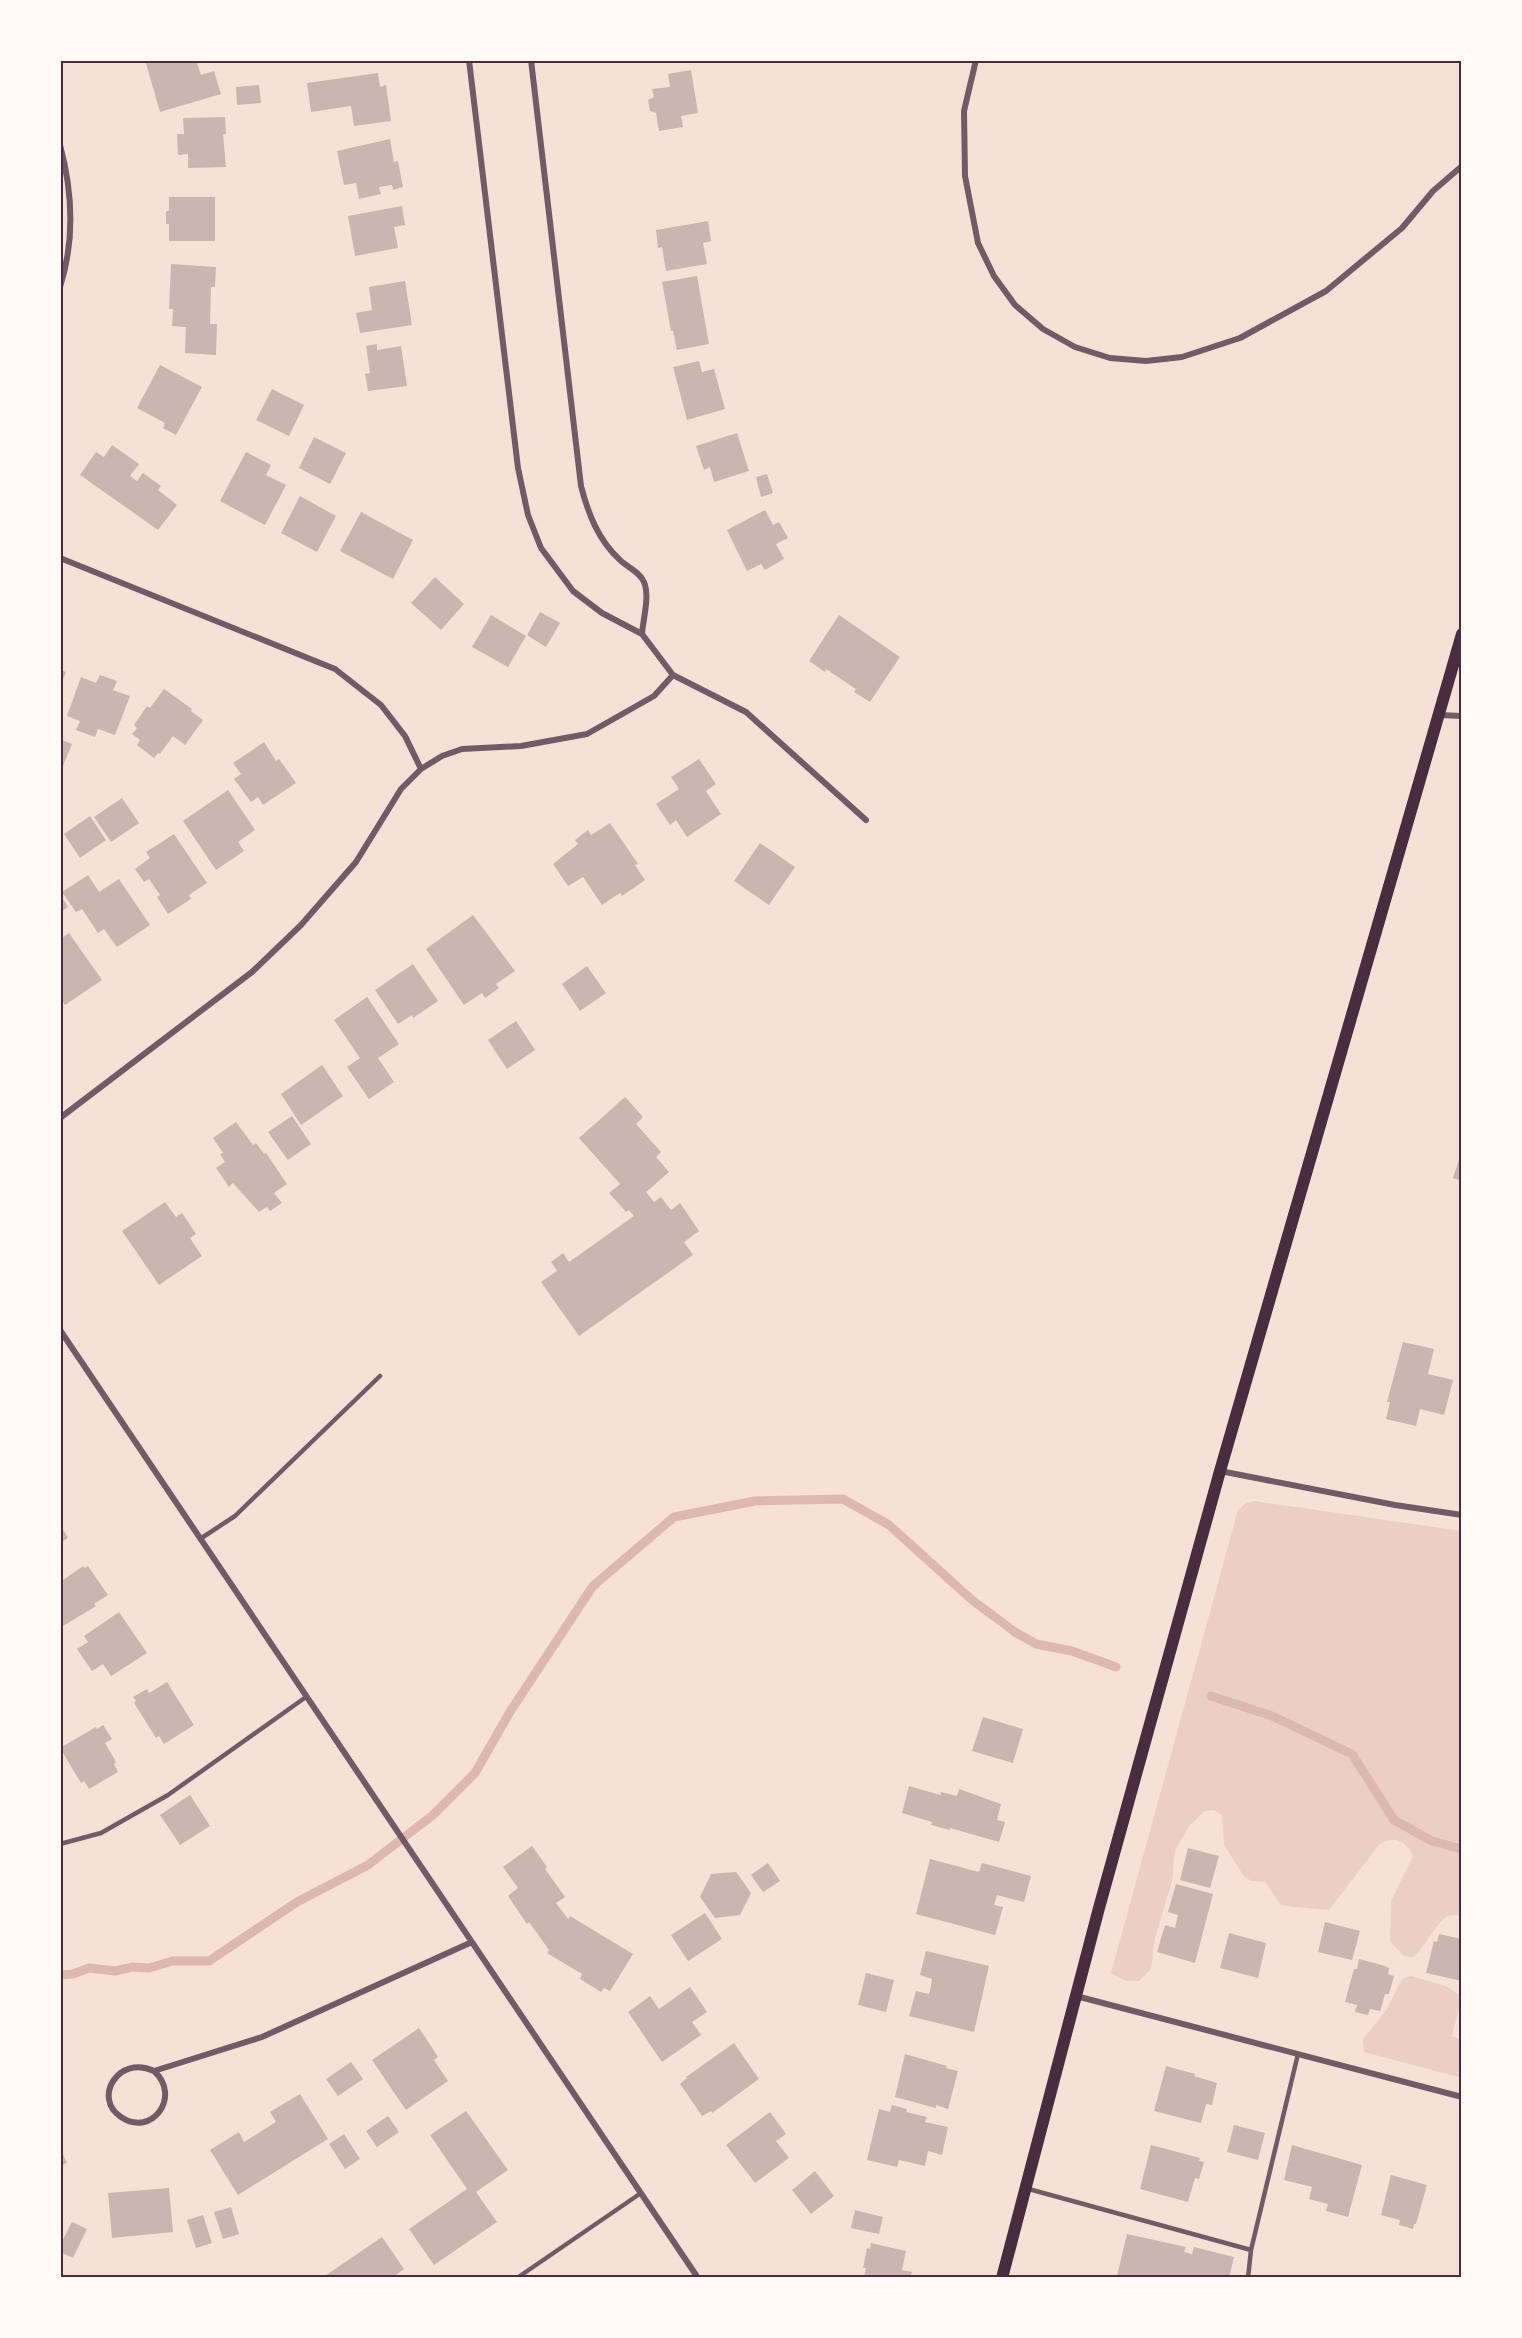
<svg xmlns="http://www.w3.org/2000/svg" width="1522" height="2338" font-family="Georgia,serif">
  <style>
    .green { fill: #ebcfc5 }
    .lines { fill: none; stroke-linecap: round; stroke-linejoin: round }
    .stream { stroke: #dcb8b0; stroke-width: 9 }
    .building { fill: #ccb4b1 }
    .service { stroke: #755966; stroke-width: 4.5 }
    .minor { stroke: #755966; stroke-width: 6 }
    .secondary { stroke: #4a2c40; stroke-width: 12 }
    .neatline { fill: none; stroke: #4a2c40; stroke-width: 2 }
  </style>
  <rect width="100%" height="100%" fill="#f7e1d7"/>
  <path class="green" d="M1255,1501L1462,1531V1919L1457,1915C1454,1915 1451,1915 1448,1916C1437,1921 1424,1948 1414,1957L1404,1956L1390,1941L1391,1901L1413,1856C1405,1840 1394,1835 1379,1845L1329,1910L1293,1907L1281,1905L1265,1882L1251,1881L1243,1875L1224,1845L1222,1815L1214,1810L1205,1811L1190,1825L1175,1850L1172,1881L1155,1938L1151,1969L1139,1981H1126L1111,1973L1238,1510L1246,1503Z
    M1411,1976L1446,1986L1462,1997L1452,2036L1462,2040V2078L1364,2052L1363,2039L1387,2009L1402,1979Z"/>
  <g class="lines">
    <path class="stream" d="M1211,1696L1272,1716L1352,1754L1394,1820L1432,1841L1462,1849
      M60,1975L73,1974L89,1968L115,1971L133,1967L149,1968L173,1961H209L297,1902L368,1865L433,1815L475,1773L511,1710L593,1586L674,1517L755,1501L843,1499L889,1525L972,1600L1015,1632L1036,1644L1072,1651L1116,1667"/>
  </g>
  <path class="building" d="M145,60H196L201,75L214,71L221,94L160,112Z
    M691,70L698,113L681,116L683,127L659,131L656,113L650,111L648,100L654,97L652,89L670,87L668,74Z
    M378,73L380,87L386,85L391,121L354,126L351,106L311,112L307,83Z
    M259,85L261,103L237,105L236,87Z
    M225,117L226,134H223L226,167L188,168V154L178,155L177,134H184L183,118Z
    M390,139L394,162L398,161L403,187L393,190L392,185L379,187L381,194L359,199L356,183L344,185L337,151Z
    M169,197H215V241H169V224H166V211H169Z
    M402,206L405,225L394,227L398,248L355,256L348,216Z
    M708,221L711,241L703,243L707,264L666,271L662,247L658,248L656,230Z
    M171,264L216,267L215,287H211L210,324H217L216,355L185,353L186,327L172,326L173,309H169Z
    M697,276L709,344L677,350L673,331H671L662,282Z
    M405,281L412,325L360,333L356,313L372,310L369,287Z
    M377,344V350L401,346L407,386L368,391L365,374L370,373L366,346Z
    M699,361L702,372L714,369L725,409L687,420L673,367Z
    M160,365L202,387L176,435L163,428L165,423L137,408Z
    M272,389L304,405L289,436L256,420Z
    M737,433L749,471L714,482L710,467L704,470L696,446Z
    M314,437L346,453L330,484L299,468Z
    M112,445L139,464L130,476L137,481L143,473L161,486L158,490L177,505L158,530L80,475L96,452L104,457Z
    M246,452L271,465L266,475L286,485L265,525L220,501Z
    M767,474L773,493L761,497L756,477Z
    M300,496L336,516L317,552L281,533Z
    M765,510L773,525L779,522L788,538L776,544L784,559L765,570L761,564L747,571L727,530Z
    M361,512L413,540L393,579L340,551Z
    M435,577L464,604L441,630L411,603Z
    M540,612L560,623L546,647L527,635Z
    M491,615L526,636L508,667L472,647Z
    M839,615L900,657L870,702L854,692L856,689L826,669L825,672L809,661Z
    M60,670L66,672L60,686Z
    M100,675L117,681L113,690L130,696L115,735L98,729L95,737L76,730L80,721L67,716L81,677L96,683Z
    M164,689L192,709L191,711L203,720L185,745L173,736L160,754L158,753L154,758L137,745L140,740L132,734L137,728L134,725L147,706L150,708Z
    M60,739L72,744L60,773Z
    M264,742L276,761L279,759L296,783L263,805L258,797L251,802L234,779L241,774L233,763Z
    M699,759L716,784L706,791L721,814L687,837L676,820L670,825L656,804L679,789L671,777Z
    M228,790L255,830L238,842L244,851L216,870L183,821Z
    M122,798L139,823L111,842L94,817Z
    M90,816L106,840L80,858L64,834Z
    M610,823L638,864L635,865L645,880L622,896L620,893L602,905L583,877L568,886L553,864L578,844L575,840L588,830L591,835Z
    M174,834L207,883L189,895L191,899L168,914L157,897L160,895L149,879L144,882L135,869L150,858L146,852Z
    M760,843L795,867L769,905L734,881Z
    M88,875L99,892L119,879L150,925L117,947L104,929L98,933L82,909L76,912L62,892Z
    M60,894L68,907L60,912Z
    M473,915L515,971L496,984L499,988L485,998L482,993L464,1005L426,949Z
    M69,933L102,980L65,1005L60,998V939Z
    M413,964L438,1001L413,1018L412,1015L398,1024L375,990Z
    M587,966L606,993L580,1011L562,984Z
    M367,997L399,1044L378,1058L394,1082L369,1099L347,1067L360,1058L334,1020Z
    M516,1021L535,1050L507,1069L488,1040Z
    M322,1065L343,1096L301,1125L281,1094Z
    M625,1097L643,1117L636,1124L661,1152L656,1157L669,1172L646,1192L654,1202L661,1197L671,1210L680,1203L699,1231L684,1242L693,1255L579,1336L541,1282L557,1271L551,1262L563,1253L569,1262L634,1216L629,1210L626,1212L609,1193L620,1184L579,1138Z
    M292,1116L311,1144L288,1160L268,1132Z
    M236,1122L253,1145L256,1143L264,1154L266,1153L287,1184L274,1193L282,1203L270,1211L267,1207L259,1212L233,1183L229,1187L216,1168L225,1162L220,1154L223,1153L213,1138Z
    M1462,1150V1181L1453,1178Z
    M165,1202L176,1217L182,1213L196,1234L190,1238L202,1256L159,1285L122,1231Z
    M1403,1342L1434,1349L1428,1374L1453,1380L1444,1415L1420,1409L1416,1426L1386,1419L1390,1402H1387Z
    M60,1525L68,1538L60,1543Z
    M83,1566L85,1568L88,1566L108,1595L94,1604L96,1606L60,1628V1582Z
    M119,1612L147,1653L111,1676L103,1664L92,1671L77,1649L88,1642L84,1636Z
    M167,1682L194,1725L164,1744L159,1736L156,1738L134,1703L136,1701L133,1697L147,1689L149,1693Z
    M983,1717L1023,1729L1013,1763L972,1751Z
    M103,1725L112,1739L105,1743L116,1762L114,1764L118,1772L89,1789L84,1781L81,1783L60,1748L96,1727L97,1729Z
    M909,1786L940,1795L941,1792L957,1796L959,1789L1001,1804L997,1820L1005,1822L999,1842L950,1828V1830L931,1825L932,1822L902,1813Z
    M190,1795L210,1826L180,1845L160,1815Z
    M532,1846L547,1867L545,1869L565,1897L556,1903L568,1919L570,1916L633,1954L610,1991L604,1988L601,1992L580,1979L582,1974L547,1953L549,1950L529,1922L527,1924L508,1896L518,1888L503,1867Z
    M1188,1848L1219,1856L1210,1888L1180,1880Z
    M930,1859L979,1872L982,1863L1031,1876L1024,1902L997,1895L994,1905L1003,1907L995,1935L916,1914Z
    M768,1863L780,1881L763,1892L751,1875Z
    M736,1872L751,1893L740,1915L715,1918L700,1897L711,1874Z
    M1176,1884L1213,1894L1195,1963L1157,1952L1165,1925L1175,1928L1178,1915L1168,1912Z
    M705,1913L722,1939L688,1961L671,1935Z
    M1325,1922L1360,1931L1352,1960L1318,1952Z
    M1229,1933L1266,1943L1258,1978L1220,1968Z
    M1439,1934L1462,1939V1981L1426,1973L1434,1941L1437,1942Z
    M926,1951L989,1966L974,2032L909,2016L916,1991L929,1994L931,1986L932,1979L920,1975Z
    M1359,1959L1385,1966L1389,1968L1388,1974L1394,1976L1389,1994H1385L1380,2011L1370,2009L1368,2015L1355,2012L1357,2005L1345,2002L1354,1969H1357Z
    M866,1973L894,1980L886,2012L858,2005Z
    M690,1987L707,2012L692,2022L701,2035L662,2062L628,2012L650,1996L659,2009Z
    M419,2028L438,2057L434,2060L448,2081L406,2110L372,2060Z
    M734,2043L759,2079L712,2113L711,2111L702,2116L680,2084L687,2078L686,2077Z
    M905,2054L947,2066L946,2068L958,2071L948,2109L936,2105V2108L895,2097Z
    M351,2062L363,2079L338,2096L326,2079Z
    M1166,2066L1195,2074L1194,2076L1217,2083L1212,2105L1206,2104L1201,2123L1154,2111Z
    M300,2094L328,2139L238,2195L210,2150L239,2132L244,2142L276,2122L270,2112Z
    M892,2105L907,2109L906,2112L927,2117L925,2122L948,2127L942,2155L928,2151L925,2166L899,2160L897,2167L867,2160L879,2109L890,2112Z
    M466,2111L508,2170L476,2192L497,2222L434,2265L409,2229L467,2189L430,2135Z
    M770,2112L786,2134L776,2141L789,2158L755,2183L726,2145Z
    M388,2116L399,2132L377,2147L366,2131Z
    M1234,2125L1265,2133L1258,2160L1227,2152Z
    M344,2134L360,2159L345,2169L329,2144Z
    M1151,2145L1200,2158L1199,2161L1204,2162L1199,2179L1195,2178L1188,2202L1140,2189Z
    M1292,2145L1362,2165L1348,2217L1326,2211L1328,2204L1309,2199L1312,2187L1284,2180Z
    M60,2148L67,2163L60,2166Z
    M815,2171L834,2196L811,2214L792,2190Z
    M1391,2175L1427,2185L1416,2224H1414L1413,2229L1399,2225L1400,2220L1381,2215Z
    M169,2188L173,2232L112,2238L108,2193Z
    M231,2207L239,2234L223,2239L214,2212Z
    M855,2210L883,2217L879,2234L851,2228Z
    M203,2215L212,2243L196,2248L187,2220Z
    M72,2222L87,2229L73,2258L60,2252V2245Z
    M1127,2234L1186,2247L1184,2252L1192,2254L1194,2247L1234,2257L1229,2278H1124L1117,2276Z
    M382,2237L404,2269L392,2278H322Z
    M871,2243L906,2251L902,2270L912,2272L910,2278H864L866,2268H863L867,2248L870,2249Z"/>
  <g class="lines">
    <path class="service" d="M200,1539L235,1516L380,1376
      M60,1844L101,1833L168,1795L306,1697
      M1025,2188L1251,2250L1298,2054
      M517,2278L641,2193
      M1248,2278L1251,2250"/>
    <path class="minor" d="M469,60L518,468L528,515L541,548L573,591L602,613L642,634L673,675L746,712L866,820
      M531,60L581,486C588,513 598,540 620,560C627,567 640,572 644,582C650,597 643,619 642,634
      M976,60L964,111L965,176L978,243L994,276L1015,305L1043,329L1075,347L1110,358L1146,361L1182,357L1240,338L1326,291L1402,228L1433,191L1462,166
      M60,145C73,193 75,240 60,287
      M60,558L335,669L381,705L405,736L421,769
      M1439,715L1462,716
      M60,1118L252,972L301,925L356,862L401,789L421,769L442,756L462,749L521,746L587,734L654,696L673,675
      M60,1330L698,2278
      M1220,1471L1395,1505L1462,1515
      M1076,1996L1462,2097
      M154,2071C182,2096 152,2138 121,2117C92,2098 119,2054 154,2071L262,2037L472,1942"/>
    <path class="secondary" d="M1002,2278L1099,1908L1220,1471L1462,634"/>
  </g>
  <rect width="1522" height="2338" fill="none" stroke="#fffaf5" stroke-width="123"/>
  <rect x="62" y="62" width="1398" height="2214" class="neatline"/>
</svg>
